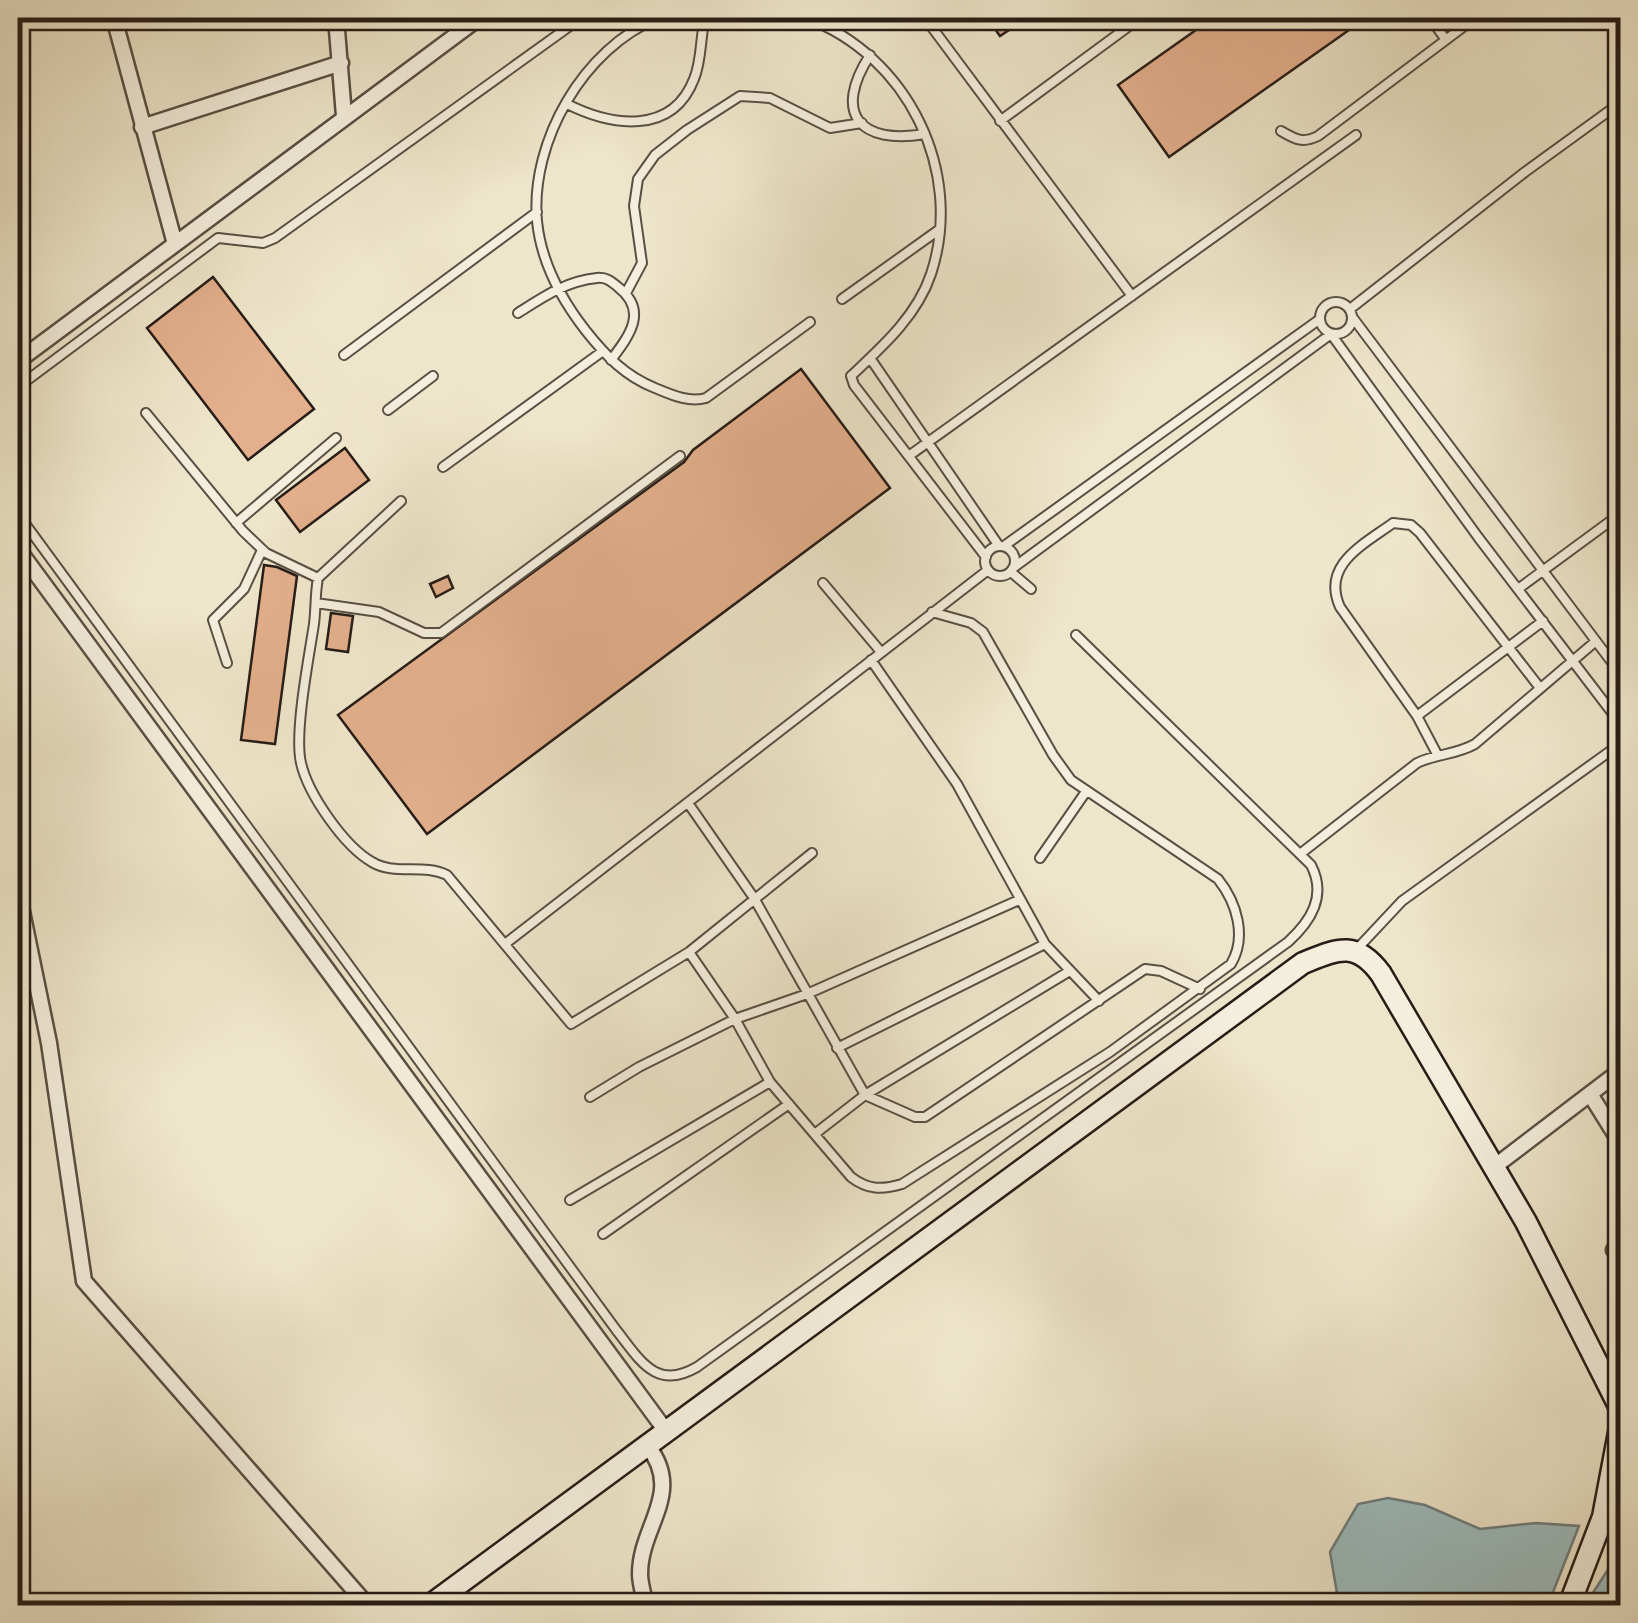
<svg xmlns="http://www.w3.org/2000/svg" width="1638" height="1623" font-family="'IM FELL DW Pica',serif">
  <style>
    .water { fill: #9dbdc0; stroke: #6e7d7c; stroke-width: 2.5 }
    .building { fill: #e3af8c; stroke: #271d17; stroke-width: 2.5 }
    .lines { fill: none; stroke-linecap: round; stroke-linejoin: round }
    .lane-casing { stroke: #594f44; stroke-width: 12 }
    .street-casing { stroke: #594f44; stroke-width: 19 }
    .secondary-casing { stroke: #271d17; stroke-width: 25 }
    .lane { stroke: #f4efdd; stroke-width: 8 }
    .street { stroke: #f4efdd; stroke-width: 14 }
    .secondary { stroke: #f4efdd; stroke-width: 20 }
  </style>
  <rect width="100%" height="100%" fill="#eee6cb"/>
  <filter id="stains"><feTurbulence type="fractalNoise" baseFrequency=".002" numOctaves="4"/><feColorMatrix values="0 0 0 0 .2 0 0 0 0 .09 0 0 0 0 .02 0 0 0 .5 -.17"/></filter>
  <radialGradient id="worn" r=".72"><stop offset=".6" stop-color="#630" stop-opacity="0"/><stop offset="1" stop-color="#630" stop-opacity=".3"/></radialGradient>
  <path class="water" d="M1388,1498L1425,1505L1480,1529L1536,1523L1579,1526L1548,1605H1339L1330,1552L1358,1504Z
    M1620,1551V1605H1585Z"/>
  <path class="building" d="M987,18H1027L1000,36Z
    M1213,18H1366L1169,157L1118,85Z
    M213,277L314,409L248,460L147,328Z
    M801,369L890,488L427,834L338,715L684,462L693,450Z
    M345,448L369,480L300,532L276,500Z
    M264,565L277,567L297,576L275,744L241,740Z
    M448,576L453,588L436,597L430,584Z
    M331,613L353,616L348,652L326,649Z"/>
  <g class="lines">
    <g class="lane-casing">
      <path id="lane" d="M658,18C584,48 530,141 537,221C541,262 561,299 586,331C606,356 625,376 655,388C672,395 689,403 706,398L810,322
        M806,18C907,55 965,171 931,274C917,316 882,347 851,376L854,385L986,557
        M925,18L1132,296
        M1430,18L1446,40
        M870,55C832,114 860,145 925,134
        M567,104C611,126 672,136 694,79C702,60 700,38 705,18
        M1000,121L1140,18
        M1281,131C1295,139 1302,144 1318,136L1475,18
        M626,293L642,263L634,206L638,179L655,155L687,130L740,96L770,98L830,128L862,123
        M842,299L940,229
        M1320 318a16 16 0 1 1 32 0a16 16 0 1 1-32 0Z
        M1350,309L1525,172L1620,103
        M518,313C543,297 566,281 597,278C606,277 611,281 618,287C649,311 629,336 611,360
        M1353,318L1620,673
        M344,355L537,212
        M870,358L999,546
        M18,387L218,238L263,243L275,238L581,18
        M388,410L433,376
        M146,413L243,531L266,553L318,578
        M910,455L1356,135
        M443,467L603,351
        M401,501L318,578C315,593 316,609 314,624C309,657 294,733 301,763C308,794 344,846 372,862C395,876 423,863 447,875L571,1024L689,952L812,853
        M18,514L617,1331C640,1360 656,1391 697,1367L1288,942C1311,921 1327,896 1311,865L1076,635
        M236,523L336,438
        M1004,546L1320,319
        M985 561a15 15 0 1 1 30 0a15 15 0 1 1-30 0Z
        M1013,568L1331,334L1478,537L1620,723
        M1011,572L1031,589
        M823,583L881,652
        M1518,589L1620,514
        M316,603L379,612L424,633H441L680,456
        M871,660L957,784L1045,944L1099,1001
        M227,663L213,620L244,589L262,550
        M1417,716L1543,621
        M1438,756L1417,716L1340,607C1321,565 1363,545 1393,523L1411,525L1420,533L1540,688
        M688,803L754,898L865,1095L915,1117H925L1145,969L1161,971L1200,989
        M1300,854L1417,763C1435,754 1456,755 1475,744L1596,641
        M1040,858L1085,793
        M505,944L988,570
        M1357,949L1402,901L1620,744
        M689,952L735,1019L770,1082L851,1177C868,1190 882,1190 902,1184L1110,1052L1231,964C1247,937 1237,903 1218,879L1071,780L1053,755L983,632L971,623L932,612
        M837,1048L1045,944
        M590,1097L639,1067L735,1019L807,994L1019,900
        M816,1133L865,1095L1068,972
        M570,1200L770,1082
        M603,1234L789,1104"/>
    </g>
    <g class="street-casing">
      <path id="street" d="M114,18L175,244
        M336,18L344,116
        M142,127L341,63
        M18,361L479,18
        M18,549L666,1431
        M18,892L49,1043L84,1281L368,1606
        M1590,1094L1620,1142
        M1494,1167L1620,1071
        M1614,1250L1620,1247
        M646,1606C644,1596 640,1584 640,1574C640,1525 685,1493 647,1445"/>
    </g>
    <g class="secondary-casing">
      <path id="secondary" d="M429,1606L1303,963C1338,949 1356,940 1381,974L1526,1222L1620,1408
        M1569,1606L1603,1517L1620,1427"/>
    </g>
    <use href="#lane" class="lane"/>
    <use href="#street" class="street"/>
    <use href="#secondary" class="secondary"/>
  </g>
  <rect width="1638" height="1623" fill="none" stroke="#eee6cb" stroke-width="60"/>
  <rect x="20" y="20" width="1598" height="1583" fill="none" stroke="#271d17" stroke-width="5"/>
  <rect x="30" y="30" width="1578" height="1563" fill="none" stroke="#271d17" stroke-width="2.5"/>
  <rect width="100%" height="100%" filter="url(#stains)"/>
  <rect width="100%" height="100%" fill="url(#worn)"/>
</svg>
